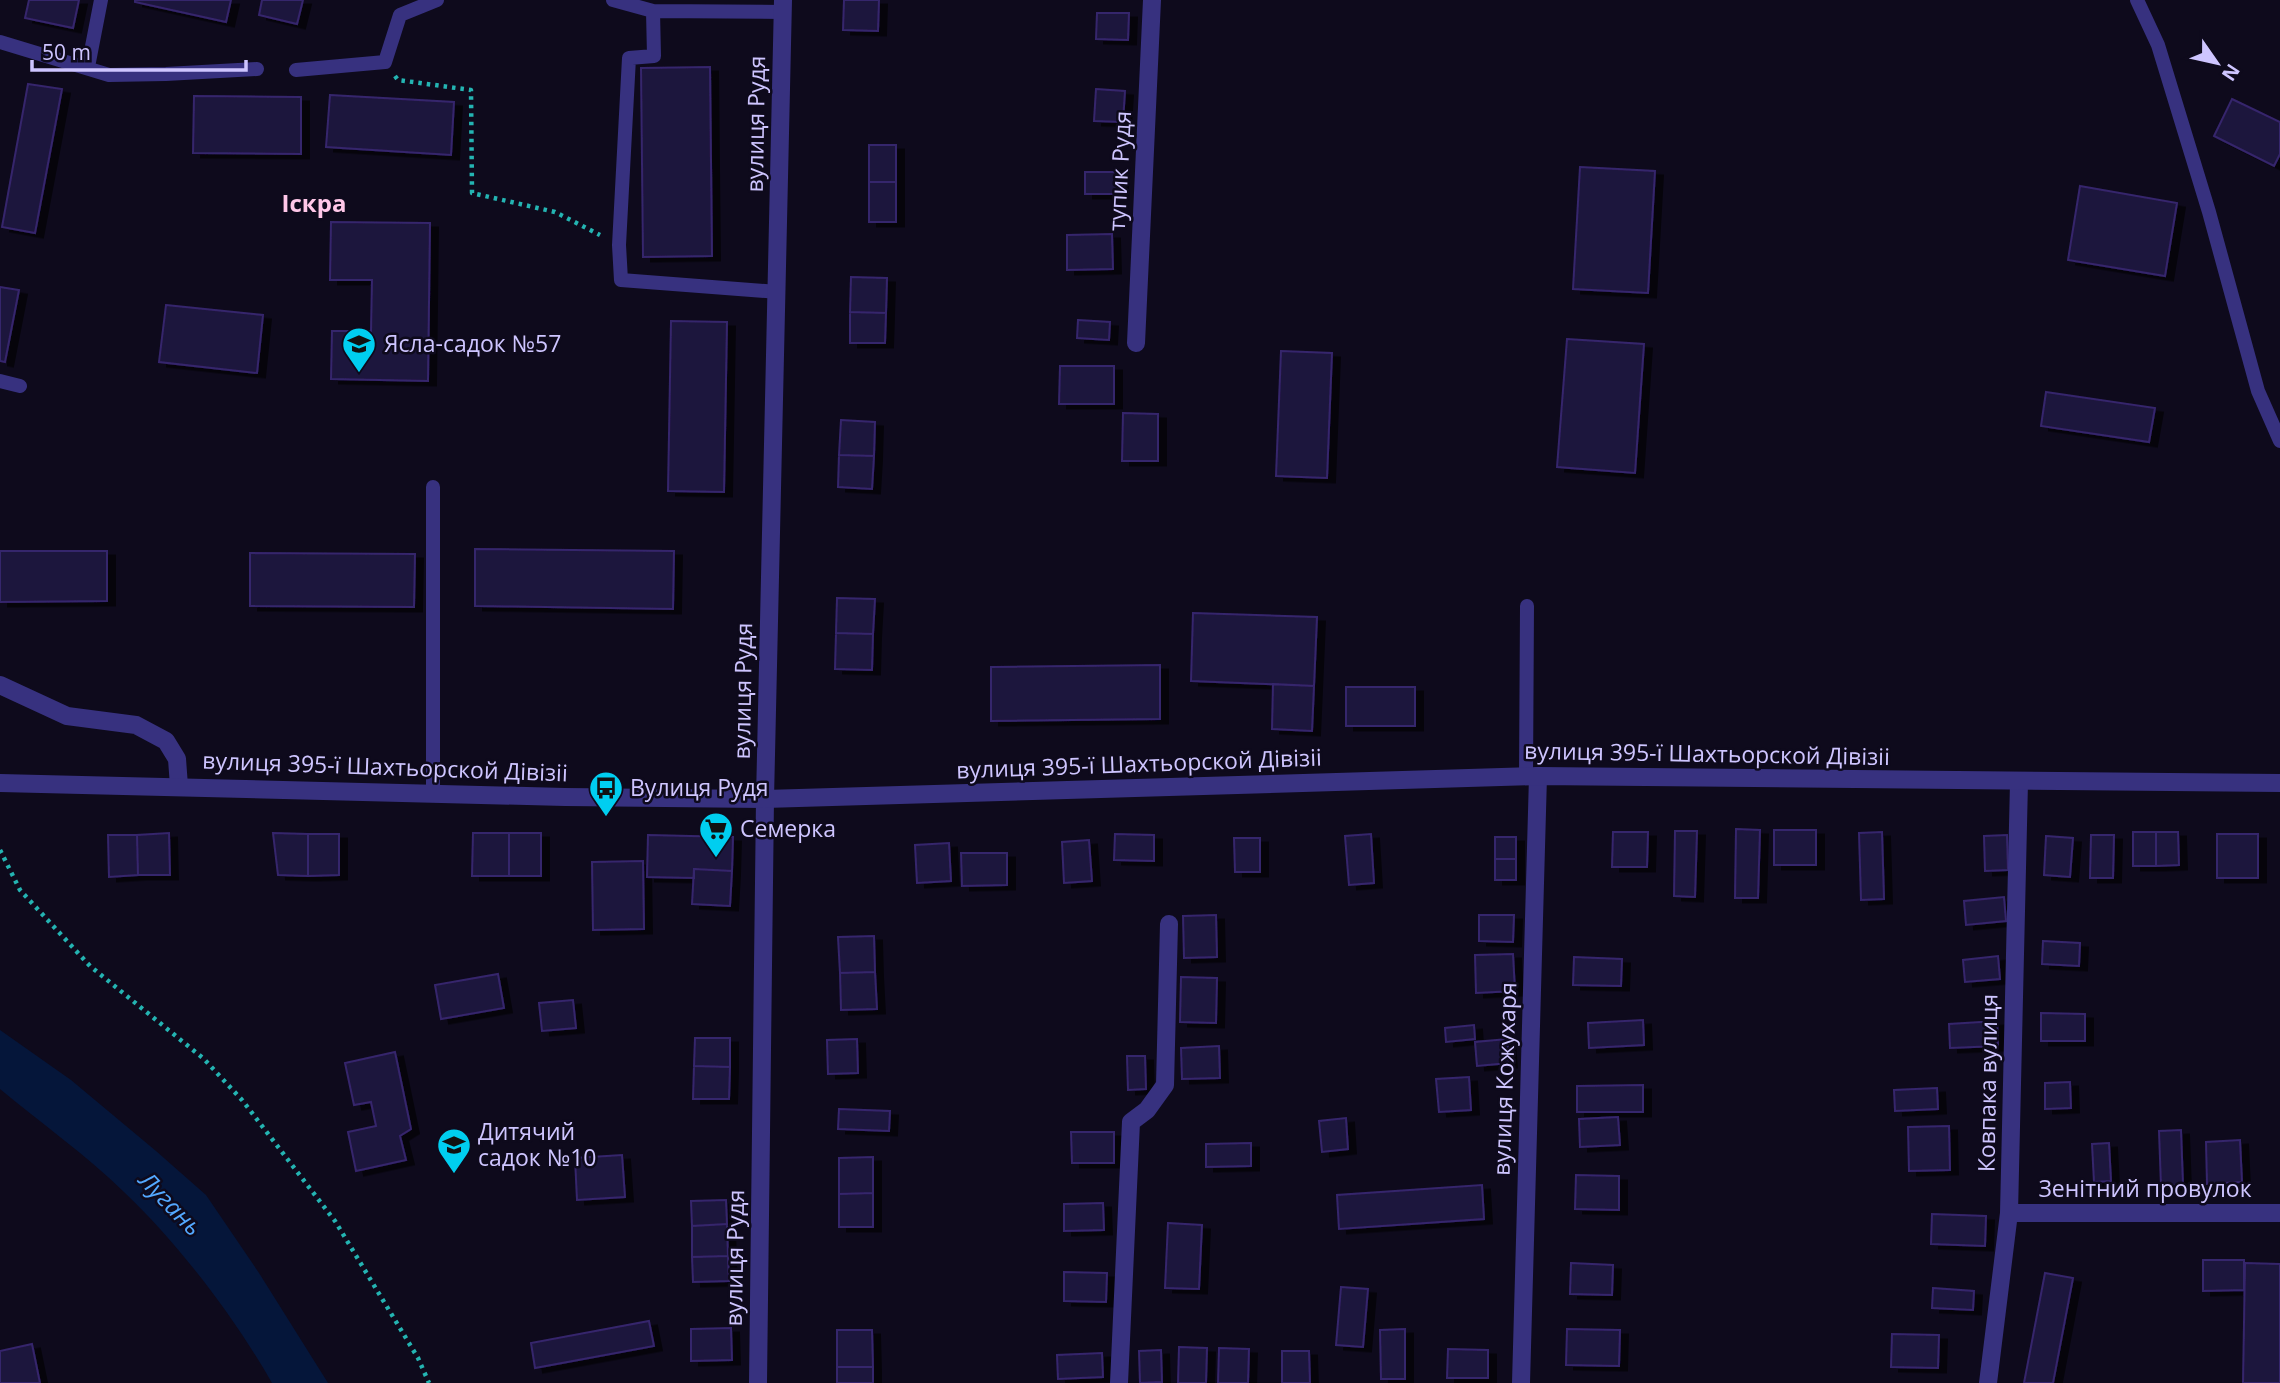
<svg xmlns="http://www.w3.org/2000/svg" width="2280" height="1383" font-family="'Open Sans',sans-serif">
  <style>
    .water { fill: #05163a }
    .building { fill: #1f153e; stroke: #36256c; stroke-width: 2; filter: url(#shadow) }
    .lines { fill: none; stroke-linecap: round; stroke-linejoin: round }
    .path { stroke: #24b4b2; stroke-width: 4.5; stroke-dasharray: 3.5 5; stroke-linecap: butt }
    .service { stroke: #37317f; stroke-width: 14 }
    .minor { stroke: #37317f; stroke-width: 18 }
    .tertiary { stroke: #37317f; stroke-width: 18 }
    .labels { text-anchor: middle; stroke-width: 5; stroke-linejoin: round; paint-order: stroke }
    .street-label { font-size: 23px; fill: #cec5ff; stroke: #0e0a1c }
    .poi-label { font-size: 23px; fill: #cec5ff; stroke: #0e0a1c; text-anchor: start }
    .neighbourhood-label { font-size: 24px; font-weight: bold; fill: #ffc7e8; stroke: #0e0a1c }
    .water-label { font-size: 24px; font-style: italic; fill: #53a8ff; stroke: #0e0a1c }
  </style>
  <defs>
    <filter id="shadow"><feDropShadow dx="8" dy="4.5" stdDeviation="0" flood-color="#0009"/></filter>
  </defs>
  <rect width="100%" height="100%" fill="#0e0a1c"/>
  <path class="water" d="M0,1030L71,1080L156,1151L206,1195L259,1273L328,1383H272C235,1318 179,1244 124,1192C86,1155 41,1123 0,1089Z"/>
  <path class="building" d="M29,0H79L73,28L25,18Z
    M135,0H231L226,22L135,2Z
    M262,0H303L297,24L259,15Z
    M844,0H879L878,31L843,30Z
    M1097,13H1129L1128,40L1096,39Z
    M710,67L712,256L643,257L641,68Z
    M28,84L62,89L35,233L2,227Z
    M1096,89L1125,91L1123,122L1094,121Z
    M330,95L454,102L451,155L326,147Z
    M194,96L301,97V154L193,153Z
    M2232,99L2280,122V154L2274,166L2214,136Z
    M869,145H896V182H869Z
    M1580,167L1655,171L1648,293L1573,289Z
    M1085,172H1120V194H1085Z
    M869,182H896V222H869Z
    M2080,186L2177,203L2165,276L2068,260Z
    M331,222L430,223L428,381L331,379L332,331H371L372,280H330Z
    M1112,234L1113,269L1067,270V235Z
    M851,277L887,278L886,313L850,312Z
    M0,287L19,290L5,362L0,361Z
    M166,305L263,315L257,373L159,362Z
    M850,312L886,313L885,343H850Z
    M1078,320L1110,322L1109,340L1077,338Z
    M671,321L727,322L724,492L668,491Z
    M1567,339L1644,344L1635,473L1557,467Z
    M1281,351L1332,353L1327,478L1276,476Z
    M1060,366H1114V404H1059Z
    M2046,392L2155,408L2149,442L2041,426Z
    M1123,413L1158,414V461H1122Z
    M841,420L875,422L874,456L839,455Z
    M839,455L874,456L872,489L838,487Z
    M475,549L674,551L673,609L475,606Z
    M0,551H107V601L0,602Z
    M250,553L415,554L414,607L250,606Z
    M837,598L875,599L873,634L836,633Z
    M1193,613L1317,617L1314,686L1191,681Z
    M836,633L873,634L872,670L835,669Z
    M1160,665V719L991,721V667Z
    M1273,684L1314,686L1312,731L1272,729Z
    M1346,687H1415V726H1346Z
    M1736,829L1760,830L1758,898H1735Z
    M1774,830H1816V865H1774Z
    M1675,831H1697L1695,897L1674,896Z
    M1613,832H1648L1647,867H1612Z
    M1882,832L1884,899L1861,900L1859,833Z
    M2133,832H2156V866H2133Z
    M2156,832H2178L2179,865L2156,866Z
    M169,833L170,875H138L137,835Z
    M273,833L308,834V876L278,875Z
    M473,833H509V876H472Z
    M509,833H541V876H509Z
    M308,834H339V875L308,876Z
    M1115,834L1154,835V861L1114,860Z
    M1371,834L1374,883L1349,885L1345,836Z
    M2217,834H2258V878H2217Z
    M108,835H137L138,875L109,877Z
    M648,835L733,837L732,871L694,869V878L647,877Z
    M2007,835L2008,870L1985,871L1984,836Z
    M2091,835H2114L2113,878H2090Z
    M2046,836L2073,838L2070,877L2044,875Z
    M1495,837H1516V859H1495Z
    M1234,838H1260V872H1235Z
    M1089,840L1092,881L1064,883L1062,842Z
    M949,843L951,881L917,883L915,845Z
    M961,853H1007V885L962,886Z
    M1495,859H1516V880H1495Z
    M643,861L644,929L593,930L592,862Z
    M694,869L732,871L730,906L692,904Z
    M2004,897L2006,921L1966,925L1964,901Z
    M1216,915L1217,957L1184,958L1183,916Z
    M1479,915H1514L1513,942L1479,941Z
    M874,936L875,972L840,973L838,937Z
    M2043,941L2080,943L2079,966L2042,964Z
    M1513,954L1515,991L1476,993L1475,955Z
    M1998,956L2000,979L1965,982L1963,960Z
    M1574,957L1622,959L1621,986L1573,985Z
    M875,972L877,1009L841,1010L840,973Z
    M498,974L504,1008L441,1019L435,985Z
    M1181,977L1217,978L1216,1023L1180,1022Z
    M573,1000L576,1028L542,1031L539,1003Z
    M2041,1013L2085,1014V1041H2041Z
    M1643,1020L1644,1045L1589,1048L1588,1023Z
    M1997,1021L1998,1046L1950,1048L1949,1024Z
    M1474,1025L1475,1039L1446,1042L1445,1028Z
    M695,1038H730V1067L694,1066Z
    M857,1039L858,1073L828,1074L827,1040Z
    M1507,1039L1509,1063L1477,1066L1475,1042Z
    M1219,1046L1220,1078L1182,1079L1181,1048Z
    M395,1052L411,1129L400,1136L406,1160L356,1171L348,1132L376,1126L371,1102L354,1105L345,1063Z
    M1127,1056H1145L1146,1089L1128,1090Z
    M694,1066L730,1067L729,1099H693Z
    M1469,1077L1471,1110L1439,1112L1436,1079Z
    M2070,1082L2071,1108L2045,1109V1083Z
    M1643,1085V1112H1577V1086Z
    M1937,1088L1938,1109L1895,1111L1894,1090Z
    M839,1109L890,1111L889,1131L838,1129Z
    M1618,1117L1620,1145L1580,1147L1579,1119Z
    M1346,1118L1348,1149L1322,1152L1319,1121Z
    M1949,1126L1950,1170L1909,1171L1908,1127Z
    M2181,1130L2183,1185L2161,1186L2159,1131Z
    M1071,1132H1114V1163H1072Z
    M2240,1140L2242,1182L2207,1184L2206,1142Z
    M1251,1143V1166L1206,1167V1144Z
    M2109,1143L2111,1181L2094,1182L2092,1144Z
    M622,1155L625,1197L577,1200L575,1158Z
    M873,1157V1193L839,1194V1158Z
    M1576,1175L1619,1176V1210L1575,1209Z
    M1482,1185L1484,1219L1339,1229L1337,1195Z
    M873,1193V1227H839V1194Z
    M726,1200L727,1224L692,1226L691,1201Z
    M1103,1203L1104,1230L1064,1231V1204Z
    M1932,1214L1986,1216L1985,1246L1931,1244Z
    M1168,1223L1202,1225L1199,1289L1165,1288Z
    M727,1224L728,1256L692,1257V1226Z
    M728,1256L729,1281L693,1282L692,1257Z
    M2203,1260H2244V1290L2203,1291Z
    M1571,1263L1613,1265L1612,1295L1570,1294Z
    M2245,1263L2280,1264V1383H2243Z
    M1064,1272L1107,1273L1106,1302L1064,1301Z
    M2045,1273L2073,1278L2053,1383H2024Z
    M1341,1287L1368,1289L1363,1347L1336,1345Z
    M1933,1288L1974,1291L1973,1310L1932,1308Z
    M649,1321L654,1346L535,1368L531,1343Z
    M731,1328L732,1360L691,1361V1329Z
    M1405,1329V1379H1381L1380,1330Z
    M1567,1329L1620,1330L1619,1366L1566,1365Z
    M837,1330H872L873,1367H837Z
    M1892,1334L1939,1335L1938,1368L1891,1367Z
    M32,1344L40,1383H0V1351Z
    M1179,1347L1207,1348L1206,1383H1178Z
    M1219,1348L1249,1349L1248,1383H1218Z
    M1448,1349L1488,1350V1378H1447Z
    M1161,1350L1162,1382L1140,1383L1139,1351Z
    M1282,1351H1309L1310,1383H1282Z
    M1102,1353L1103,1377L1058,1379L1057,1355Z
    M837,1367H873V1383H837Z"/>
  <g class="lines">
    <path class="path" d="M395,76L398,80L471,90L472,193L555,212L600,235
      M0,850L20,890L90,966L204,1059L242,1100L335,1221L418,1358L429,1383"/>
    <path class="service" d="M613,0L653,11L783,12
      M2137,0L2158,45L2209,212L2258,391L2280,441
      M653,11L654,56L629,58L619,245L621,280L778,292
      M0,42L109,75L166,74L257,69
      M88,67L101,0
      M296,70L385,62L400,15L437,0
      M0,381L20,386
      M1526,777L1527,606
      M433,793V487"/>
    <path class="minor" d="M1136,343L1152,0
      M0,685L67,716L136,725L166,741L177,759L179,786
      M2009,1213H2280
      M758,1383L765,799L783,0
      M1119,1383L1131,1122L1147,1110L1165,1085L1169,924
      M1521,1383L1538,776
      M1988,1383L2009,1213L2019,782"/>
    <path class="tertiary" d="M0,783L565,797L765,799L1538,776L2280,783"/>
  </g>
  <defs>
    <g id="school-pin" transform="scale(1.75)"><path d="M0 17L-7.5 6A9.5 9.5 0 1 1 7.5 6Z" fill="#00cef0" stroke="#0e0a1c"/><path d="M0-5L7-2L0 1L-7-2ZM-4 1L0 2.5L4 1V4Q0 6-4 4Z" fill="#111"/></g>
    <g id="bus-pin" transform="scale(1.75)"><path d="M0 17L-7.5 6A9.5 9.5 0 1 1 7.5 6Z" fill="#00cef0" stroke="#0e0a1c"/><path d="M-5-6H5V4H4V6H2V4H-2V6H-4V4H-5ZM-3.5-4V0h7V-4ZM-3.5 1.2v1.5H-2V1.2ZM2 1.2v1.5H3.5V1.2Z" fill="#111"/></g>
    <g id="supermarket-pin" transform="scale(1.75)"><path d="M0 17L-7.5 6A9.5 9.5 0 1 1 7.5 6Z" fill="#00cef0" stroke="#0e0a1c"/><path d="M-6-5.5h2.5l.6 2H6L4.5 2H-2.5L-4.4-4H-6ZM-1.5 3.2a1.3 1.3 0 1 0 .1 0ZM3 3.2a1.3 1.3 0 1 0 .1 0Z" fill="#111"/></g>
  </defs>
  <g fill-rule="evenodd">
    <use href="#school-pin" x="359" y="344"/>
    <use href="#bus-pin" x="606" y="788"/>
    <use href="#supermarket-pin" x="716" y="829"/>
    <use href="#school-pin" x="454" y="1145"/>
  </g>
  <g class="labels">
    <g class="street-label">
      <text transform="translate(756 124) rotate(-89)" y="8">вулиця Рудя</text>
      <text transform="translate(1120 171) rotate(-87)" y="8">тупик Рудя</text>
      <text transform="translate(743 691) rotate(-89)" y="8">вулиця Рудя</text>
      <text transform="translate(1707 754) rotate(1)" y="8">вулиця 395-ї Шахтьорской Дівізіі</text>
      <text transform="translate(1139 764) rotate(-2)" y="8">вулиця 395-ї Шахтьорской Дівізіі</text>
      <text transform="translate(385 767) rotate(2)" y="8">вулиця 395-ї Шахтьорской Дівізіі</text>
      <text transform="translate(1505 1079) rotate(-88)" y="8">вулиця Кожухаря</text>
      <text transform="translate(1988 1083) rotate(-89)" y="8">Ковпака вулиця</text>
      <text x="2145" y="1197">Зенітний провулок</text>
      <text transform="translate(735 1258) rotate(-89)" y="8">вулиця Рудя</text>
    </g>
    <g class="poi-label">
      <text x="384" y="352">Ясла-садок №57</text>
      <text x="630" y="796">Вулиця Рудя</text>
      <text x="740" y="837">Семерка</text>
      <text x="478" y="1140">Дитячий<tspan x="478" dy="26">садок №10</tspan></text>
    </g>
    <g class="neighbourhood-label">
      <text x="314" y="212">Іскра</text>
    </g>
    <g class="water-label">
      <text transform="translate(170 1204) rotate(46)" y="8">Лугань</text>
    </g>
  </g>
  <g transform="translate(2217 63) rotate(124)" stroke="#0e0a1c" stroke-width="5" paint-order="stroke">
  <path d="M0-5L12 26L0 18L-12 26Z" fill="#cec5ff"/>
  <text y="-10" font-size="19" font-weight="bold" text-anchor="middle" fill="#cec5ff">N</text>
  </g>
  <path d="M32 60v10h214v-10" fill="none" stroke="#cec5ff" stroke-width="3.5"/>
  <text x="42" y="60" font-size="21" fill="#cec5ff" stroke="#0e0a1c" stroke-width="5" paint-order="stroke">50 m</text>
</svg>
